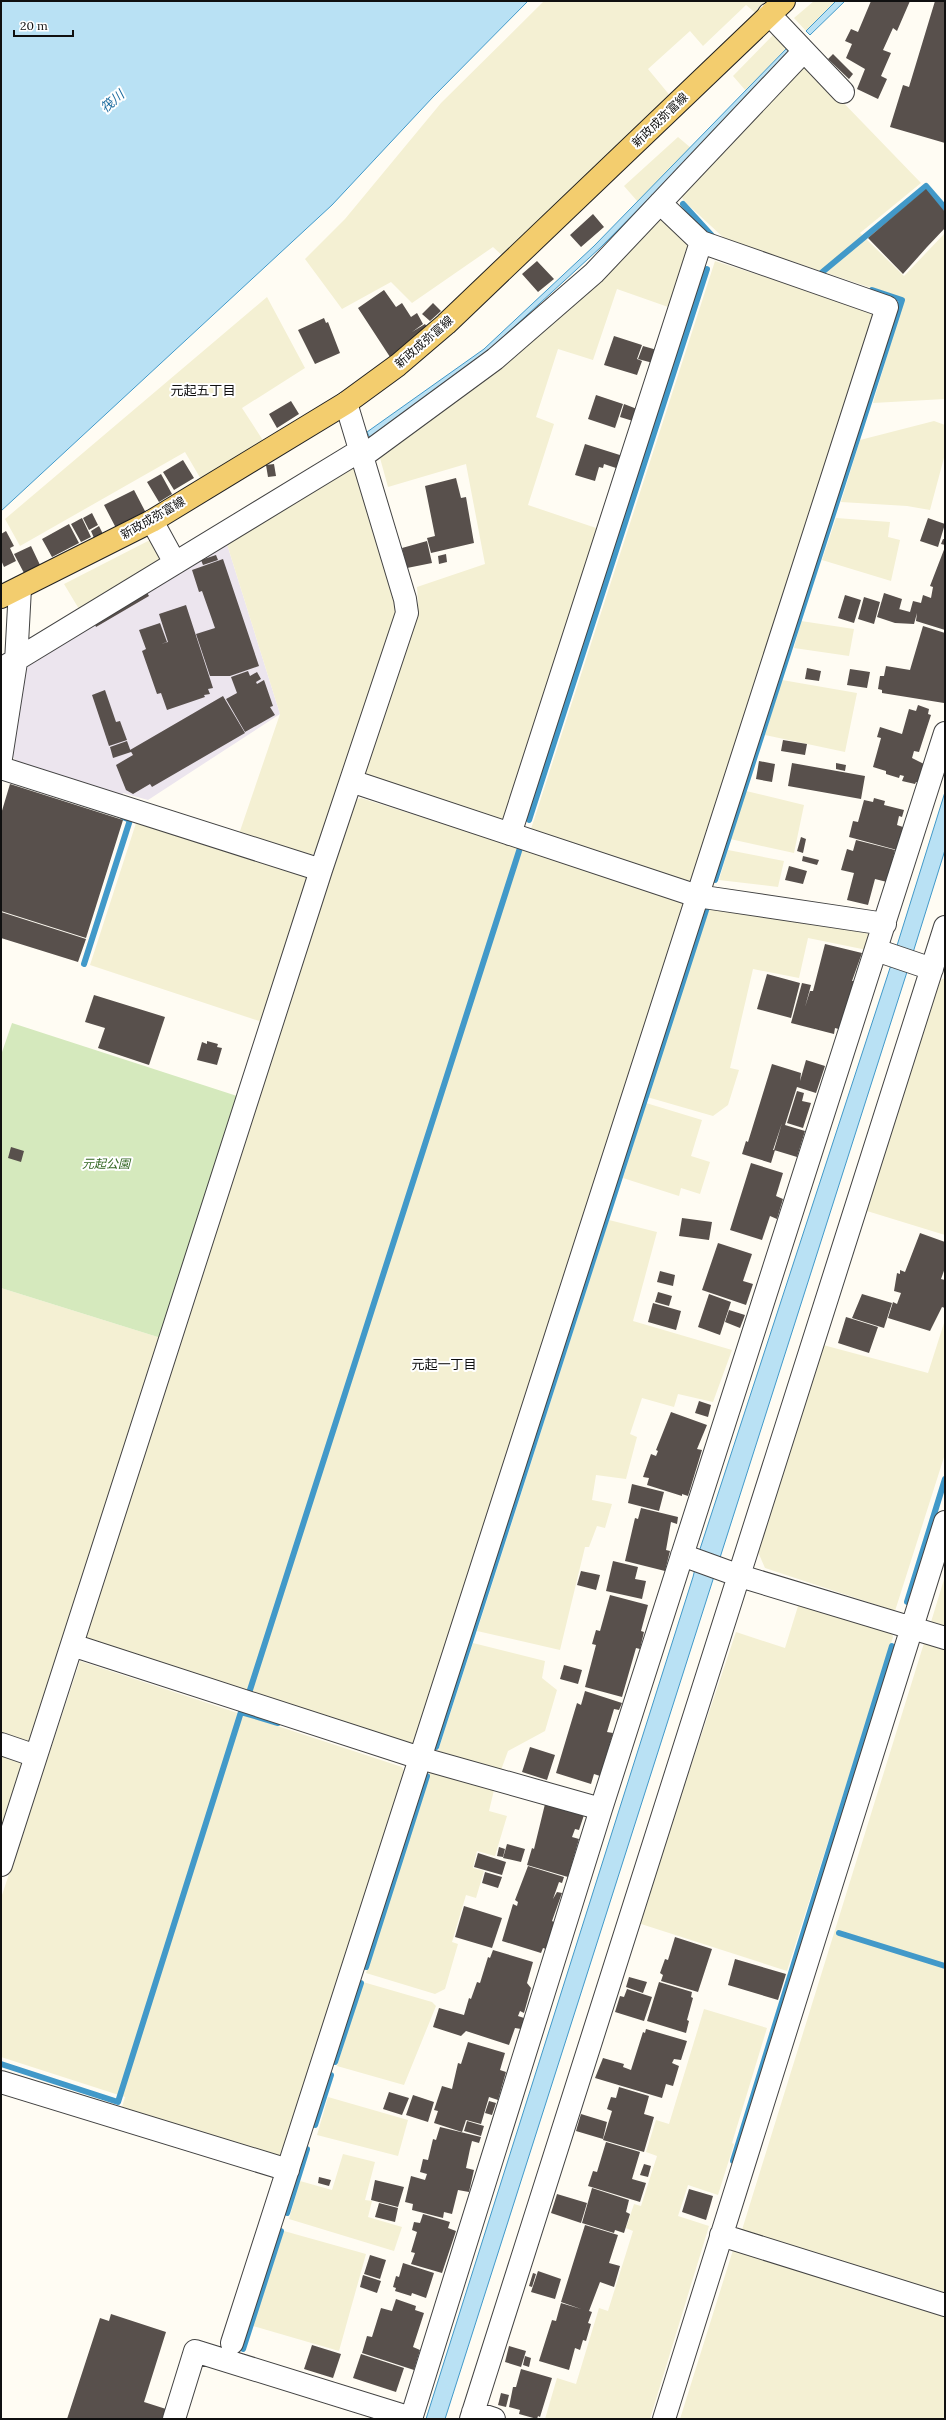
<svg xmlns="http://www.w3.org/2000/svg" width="946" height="2420" font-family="Lora,'Noto Sans JP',serif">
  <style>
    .industrial { fill: #ece5ee }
    .farmland { fill: #f4f0d3 }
    .green { fill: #d5e9bd }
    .water { fill: #b9e1f4; stroke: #4299c9 }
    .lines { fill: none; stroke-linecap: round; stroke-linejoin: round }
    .stream { stroke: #4299c9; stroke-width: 6 }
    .building { fill: #58504c }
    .minor-casing { stroke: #434343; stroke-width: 24 }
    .major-casing { stroke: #212121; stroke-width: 24 }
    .minor { stroke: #fff; stroke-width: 22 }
    .major { stroke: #f3cd6e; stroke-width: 22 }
    .labels { text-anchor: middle; stroke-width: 4; stroke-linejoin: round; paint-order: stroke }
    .street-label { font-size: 12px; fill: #101010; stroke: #fff }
    .park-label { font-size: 12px; font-style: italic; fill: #326621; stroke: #fff }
    .water-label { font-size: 13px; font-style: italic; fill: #1c6b9e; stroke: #fff }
    .neighbourhood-label { font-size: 13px; fill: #101010; stroke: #fff }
  </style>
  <rect width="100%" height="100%" fill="#fffcf3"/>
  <path class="industrial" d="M226,541L280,714L148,800L123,793L122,797L19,764L12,756L24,662Z"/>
  <path class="farmland" d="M544,1H773L758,15L746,5L703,46L690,31L648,69L672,98L507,260L493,247L412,303L391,282L342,309L305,259L345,219L441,103Z
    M814,1H836L806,31L794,18Z
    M775,33L788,47L746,91L733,76Z
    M806,64L921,183L860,233L904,276L945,233V399L873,403L904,299L725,239L684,201L678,190Z
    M678,137L691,148L638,202L624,186Z
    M666,219L690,239L671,308L617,289L593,360L558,349L536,417L554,424L528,505L599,529L507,815L502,820L367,777L363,767L418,604L417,587L485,564L466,464L388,487L380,458L502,367L654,222Z
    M715,261L871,311L876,324L695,880L689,884L530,832Z
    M267,297L305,368L242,408L266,445L202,481L185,452L20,546L5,519Z
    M934,421L945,425V454L930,510L907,506L841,502L860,440Z
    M356,459L397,609L318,850L309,857L239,834L280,714L226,541Z
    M836,518L890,522L888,537L900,540L891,581L822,560Z
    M150,540L161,559L79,609L64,584Z
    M801,621L854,629L849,656L794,648Z
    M782,680L857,693L845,752L765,735Z
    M746,791L804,805L794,853L730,839Z
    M361,798L687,901L419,1743L410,1748L88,1642L84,1634L353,801Z
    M137,820L303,874L308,880L262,1022L90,965Z
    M728,850L784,861L778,887L719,880Z
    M708,906L871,934L867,950L808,938L799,978L753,969L730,1068L739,1070L728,1105L713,1116L647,1097Z
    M945,978V1235L867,1211L938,981Z
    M646,1103L702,1120L691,1156L710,1162L700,1194L681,1188L679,1196L623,1178Z
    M609,1220L657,1232L633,1321L732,1350L713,1402L678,1394L674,1407L642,1398L630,1434L637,1437L626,1479L596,1475L592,1500L612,1504L605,1528L597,1526L589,1547H585L560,1650L477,1631Z
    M1,1288L161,1338L35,1739L23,1745L1,1738Z
    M945,1320V1454L895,1611L765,1568L758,1552L823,1345L928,1373Z
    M945,1576V1626L931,1622Z
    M799,1603L891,1630L893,1637L787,1971L638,1923L736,1632L785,1648Z
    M473,1643L545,1661L542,1678L557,1690L545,1731L508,1751L501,1770L438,1751Z
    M924,1643L945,1649V2296L741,2233Z
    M80,1661L402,1767L406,1776L285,2161L122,2107L125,2097L1,2057V1898Z
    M1,1752L21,1758L26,1768L1,1843Z
    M430,1770L494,1790L489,1811L507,1816L495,1856L477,1851L473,1868L484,1871L476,1898L466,1895L452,1942L458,1944L445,1989L435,1994L366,1973Z
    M363,1982L432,2002L436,2006L404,2085L337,2066Z
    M704,2009L767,2028L732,2143L734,2144L718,2195L688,2185L678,2216L709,2226L650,2419H545L557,2378L576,2384L599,2308L608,2311L633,2231L626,2228L634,2204L641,2206L657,2156L646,2152L656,2120L669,2124Z
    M328,2097L408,2120L398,2156L317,2135Z
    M343,2154L375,2162L365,2200L372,2201L368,2217L402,2227L394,2251L289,2219L300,2181L332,2190Z
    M284,2231L366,2254L339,2351L253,2326Z
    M733,2250L945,2316V2419H680Z"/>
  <path class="green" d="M12,1023L237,1096L161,1338L1,1288V1055Z"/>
  <path class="water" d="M1,1H528L433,97L332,205L1,511Z
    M836,1H845L810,35L806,31Z
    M788,47L793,53L601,247L489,350L370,438L367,432L484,349L594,246Z
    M945,792V850L906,975L445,2419H426L693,1577L700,1549L890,968Z"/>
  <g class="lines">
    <path class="stream" d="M683,204L715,239
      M820,274L926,186L945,208
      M529,820L707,269
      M715,880L902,300L872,290
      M84,964L130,820L123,817
      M907,1602L945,1479
      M249,1693L520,848
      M436,1747L707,907
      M839,1933L945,1966
      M366,1967L427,1776
      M335,2062L361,1983
      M1,2064L118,2102L241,1712L278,1723
      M315,2125L331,2075
      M733,2161L892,1646
      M287,2213L307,2149
      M243,2349L281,2231"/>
  </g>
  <path class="building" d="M871,1H910L897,31L893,28L883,50L891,53L881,76L887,79L878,99L857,89L865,69L846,58L852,44L845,41L851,29L858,32Z
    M935,1H945V143L890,127L903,85L909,87Z
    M833,54L853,74L849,79L828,59Z
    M926,189L945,212V228L927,247L920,240L927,247L903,274L868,238Z
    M593,214L604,227L581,247L570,235Z
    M537,261L554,279L538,292L522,274Z
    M384,290L396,307L402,303L411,317L417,313L423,324L412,332L425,324L429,330L390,357L358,308Z
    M433,303L441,311L430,321L422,314Z
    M324,318L326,323L328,322L340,353L315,364L298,330Z
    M614,336L642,345L637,359L642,361L637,375L604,365Z
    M643,346L657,350L653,363L638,359Z
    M596,395L623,404L615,428L588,419Z
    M291,401L299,414L277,428L269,414Z
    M624,404L637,409L633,421L620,417Z
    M585,444L623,456L619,469L604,464L603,468L599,467L595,481L575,475Z
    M183,460L194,478L174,490L163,472Z
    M274,464L276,476L268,477L266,465Z
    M161,474L172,494L159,502L147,482Z
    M456,478L461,498L466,497L474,543L431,553L427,538L435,536L425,486Z
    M134,490L146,513L116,528L104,505Z
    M92,513L98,525L89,530L83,518Z
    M82,518L91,537L81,542L71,524Z
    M928,518L945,524L938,547L920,541Z
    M69,524L79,543L52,557L42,539Z
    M99,526L103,534L94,538L91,531Z
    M6,531L14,546L10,548L16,561L4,567L1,560V534Z
    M943,539H945V545L941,544Z
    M427,541L432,563L407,568L402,548Z
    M31,546L40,565L24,573L14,554Z
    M945,547V630L916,621L917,613L914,624L895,623L877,617L884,593L902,599L898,614L899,609L910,612L913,601L921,603L923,595L931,598L933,587L930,586Z
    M446,554L447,562L439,564L438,556Z
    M216,555L218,560L203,565L201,560Z
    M223,559L259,666L230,676H210L196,634L215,628L202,591L199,592L192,570Z
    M145,589L149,596L96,627L93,620Z
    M845,595L861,600L854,623L838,618Z
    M864,597L880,602L874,624L858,619Z
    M186,605L213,688L208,689L210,694L204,695L205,697L167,710L161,693L157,694L142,651L146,649L139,630L160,623L167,642L161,644L168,642L159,614Z
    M923,626L945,633L944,703L882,693V690L878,689L880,676H884L886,666L910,670Z
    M807,668L821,671L819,681L805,679Z
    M850,669L870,672L867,688L847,685Z
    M248,671L250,676L257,672L261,679L256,682L257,684L264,680L273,706L270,707L275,715L245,732L226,699L237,693L231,677Z
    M105,690L116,722L120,721L127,740L109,746L92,695Z
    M223,696L245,733L152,787L150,784L133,794L126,790L116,765L133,755L130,750Z
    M918,705L929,709L928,714L931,715L919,752L914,751L912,758L924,764L918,782H916L915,784L902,781L904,776L900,775L899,778L886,774V771L873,767L881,738L877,737L880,727L902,734L909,709L916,711Z
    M783,740L807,744L805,755L781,751Z
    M127,741L131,752L113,758L110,747Z
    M759,761L775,764L772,782L756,779Z
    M792,763L865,776L861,799L788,786Z
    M836,763L846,765L845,771L836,769Z
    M10,784L123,820L86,938L1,911V814Z
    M874,798L885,801L884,805L904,810L902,817L899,816L897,825L903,827L897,850L849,837L853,821L858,822L864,800L873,802Z
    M801,837L806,839L803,853L797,851Z
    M856,840L895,850L887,882L875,879L868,905L847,900L854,873L841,870L847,849L853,851Z
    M803,856L819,860L817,865L802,861Z
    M789,866L807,871L803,884L785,880Z
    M1,912L86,939L78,962L1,938Z
    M825,944L862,953L852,981H854L842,1030L835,1028L834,1034L791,1023L802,983L811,985L805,1007L810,991H813Z
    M767,974L800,983L791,1018L757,1009Z
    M94,995L165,1017L149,1065L98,1048L105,1028L85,1022Z
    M207,1041L218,1044L217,1047L222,1048L217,1065L197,1060L202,1042L207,1044Z
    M806,1060L825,1066L816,1093L797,1087L785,1125L805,1131L797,1157L774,1150L782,1123L773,1150H775L771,1163L742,1154L746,1141L748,1142L772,1064L801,1073L800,1081Z
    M797,1091L804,1093L802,1101L811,1103L803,1128L787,1123Z
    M11,1147L24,1151L21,1162L8,1158Z
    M751,1163L783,1173L776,1196L783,1199L777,1219L770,1216L762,1240L730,1230Z
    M682,1218L712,1222L709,1240L679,1236Z
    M920,1233L945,1242V1268L941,1279L945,1280V1308L942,1307L930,1331L888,1318L893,1302L897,1304L901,1293L894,1291L897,1273L900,1274V1270L905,1272Z
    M718,1243L752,1254L743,1281L753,1284L746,1305L702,1290Z
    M660,1271L675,1275L673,1286L657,1282Z
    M658,1292L672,1296L669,1306L655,1302Z
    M709,1294L731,1302L720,1335L698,1327Z
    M862,1294L892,1303L884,1328L852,1318Z
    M653,1303L681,1311L676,1330L648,1322Z
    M729,1310L745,1315L740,1328L725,1322Z
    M846,1317L878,1327L869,1353L838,1343Z
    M699,1401L711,1405L708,1417L695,1413Z
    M671,1412L707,1425L697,1449L702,1450L688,1496L682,1494V1496L647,1485L649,1478L643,1477L651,1454L656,1456L658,1451L656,1450Z
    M632,1484L664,1492L659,1511L628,1503Z
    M641,1508L678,1517L677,1524L671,1522L666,1550L670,1551L665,1571L625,1561L635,1518L638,1519Z
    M613,1561L638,1567L635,1579L646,1581L642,1599L606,1591Z
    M581,1571L600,1575L596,1590L577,1585Z
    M610,1595L648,1605L641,1631L644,1632L640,1649L636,1648L622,1697L585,1687L596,1645L592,1644L596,1630L600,1631Z
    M564,1665L582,1670L578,1684L560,1679Z
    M585,1691L622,1703L619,1710L614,1709L607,1732L613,1733L600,1776L594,1774L591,1784L556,1773L577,1703L581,1705Z
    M530,1747L555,1755L547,1780L522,1772Z
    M545,1804L584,1815L579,1830L575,1829L572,1837L579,1839L568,1877L527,1865L532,1848L534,1849Z
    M507,1844L525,1849L521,1862L503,1858Z
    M499,1847L505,1849L503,1857L497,1856Z
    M478,1853L506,1862L502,1875L474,1867Z
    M528,1866L564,1877L562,1883L559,1882L553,1899L557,1892L562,1893L552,1921L554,1922L546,1949L543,1948L541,1953L502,1941L513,1904L517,1906L518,1902L515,1900Z
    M485,1872L502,1877L498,1888L482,1883Z
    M464,1906L502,1918L492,1948L455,1937Z
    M675,1937L712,1949L698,1992L661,1981L663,1975L660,1973L665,1959L668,1960Z
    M493,1950L533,1962L527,1983L531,1988L524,2013L520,2011L518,2016L524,2018L521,2029L515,2028L509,2045L466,2031L461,2036L433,2027L439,2008L464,2015L469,1998L471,1999L477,1982L480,1983L488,1957L490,1958Z
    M735,1959L786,1974L778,2000L728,1985Z
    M629,1977L647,1982L643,1993L626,1987Z
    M659,1982L692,1992L691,1997L693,1998L687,2020L689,2021L686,2033L647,2021Z
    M627,1989L652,1997L644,2021L615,2012L620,1996L624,1997Z
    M646,2029L687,2041L681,2060L674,2059L672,2063L679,2066L673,2086L666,2084L662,2098L595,2078L603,2058L624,2064L623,2067L631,2070L643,2032L645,2033Z
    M468,2042L505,2053L500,2070L506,2072L498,2100L489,2097L481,2124L466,2120L462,2132L434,2123L438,2111L434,2110L442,2086L452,2089L458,2063L461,2064Z
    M619,2087L649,2096L644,2114L654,2117L644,2152L603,2140L612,2111L607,2109L611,2097L616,2098Z
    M389,2092L409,2098L402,2115L383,2109Z
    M413,2095L434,2102L428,2122L406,2115Z
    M489,2101L496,2103L492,2115L485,2113Z
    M581,2114L607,2122L603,2139L576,2131Z
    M467,2121L484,2126L481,2136L464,2131Z
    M440,2127L481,2137L479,2143L472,2141L470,2149L466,2168L474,2170L469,2192L458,2190L452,2214L444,2212L443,2218L412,2210L413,2204L405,2202L411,2176L425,2180L427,2174L420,2172L423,2159L428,2160L433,2139L436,2140Z
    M606,2142L640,2152L632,2179L646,2183L640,2202L588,2186L593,2171L597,2172Z
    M644,2164L651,2166L648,2177L640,2175Z
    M319,2177L331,2180L329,2186L318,2183Z
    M375,2180L404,2187L398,2207L371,2200Z
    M592,2188L629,2200L626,2212L630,2214L624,2233L615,2230L614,2233L582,2223Z
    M689,2189L713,2196L706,2220L682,2212Z
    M557,2194L587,2203L581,2223L551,2213Z
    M379,2203L398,2208L395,2222L375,2217Z
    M423,2214L450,2222L448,2228L456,2231L442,2273L411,2264L415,2253L411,2252L417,2232L412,2230L414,2222L420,2223Z
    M585,2225L618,2235L609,2263L620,2266L614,2287L600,2282L589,2311L592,2312L588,2323L591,2324L586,2341L583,2340L580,2350L575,2348L569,2370L539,2361L552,2320L556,2321L561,2303L581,2309L561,2302Z
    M370,2255L386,2260L380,2279L364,2274Z
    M403,2263L434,2273L426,2298L412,2293L411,2296L395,2291L396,2288L393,2287L396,2276L399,2277Z
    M538,2271L561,2279L555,2299L531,2292Z
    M533,2273L536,2274L532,2287L529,2286Z
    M363,2275L381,2281L377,2293L360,2287Z
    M396,2299L416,2306L415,2310L424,2313L413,2347L420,2350L414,2370L362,2353L367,2336L372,2337L381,2308L392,2311Z
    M111,2314L166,2332L144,2402L166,2409L162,2419H67L100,2318L109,2321Z
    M312,2345L341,2354L333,2378L304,2369Z
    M509,2346L526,2351L521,2367L505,2362Z
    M361,2354L404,2368L396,2392L353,2378Z
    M525,2356L531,2358L529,2367L523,2365Z
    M521,2369L552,2378L540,2417L538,2416L537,2419L519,2414L520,2410L509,2407L513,2387H516Z
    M501,2393L509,2395L506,2407L498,2405Z"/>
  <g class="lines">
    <g class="minor-casing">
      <path id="minor" d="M769,14L843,92
        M363,456L495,359L594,273L804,51
        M152,521L175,563
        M1,669L361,450
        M1,758L16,662L20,588
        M1,768L321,870
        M351,781L697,896L885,924
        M510,834L701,242
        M876,950L932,969
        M682,1555L740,1576L945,1638
        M72,1645L420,1758L601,1809
        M1,1744L36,1756
        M1,1865L321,870L407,613L405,599L346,403
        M1,2082L288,2170
        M721,2235L945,2305
        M232,2343L887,307L701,242L660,203
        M473,2412L494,2419
        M174,2419L195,2351L411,2418
        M411,2419L601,1809L945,733
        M471,2419L945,927
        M664,2419L945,1522"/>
    </g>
    <g class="major-casing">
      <path id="major" d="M1,597L152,521L346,403L398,365L446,324L784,1"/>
    </g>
    <use href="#minor" class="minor"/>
    <use href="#major" class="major"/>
  </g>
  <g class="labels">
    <g class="street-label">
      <text transform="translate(660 120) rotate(-44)" y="4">新政成弥富線</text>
      <text transform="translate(424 342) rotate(-41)" y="4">新政成弥富線</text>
      <text transform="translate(153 518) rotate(-30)" y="4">新政成弥富線</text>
    </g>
    <g class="park-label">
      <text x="106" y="1168">元起公園</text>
    </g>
    <g class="water-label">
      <text transform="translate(112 101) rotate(-41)" y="5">筏川</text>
    </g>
    <g class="neighbourhood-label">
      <text x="203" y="395">元起五丁目</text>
      <text x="444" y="1369">元起一丁目</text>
    </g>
  </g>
  <rect width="946" height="2420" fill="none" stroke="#101010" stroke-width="4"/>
  <path d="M14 30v6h59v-6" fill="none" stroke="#101010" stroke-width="2"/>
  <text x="20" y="30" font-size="12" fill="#101010" stroke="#ffffff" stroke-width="3" paint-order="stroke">20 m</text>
</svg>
